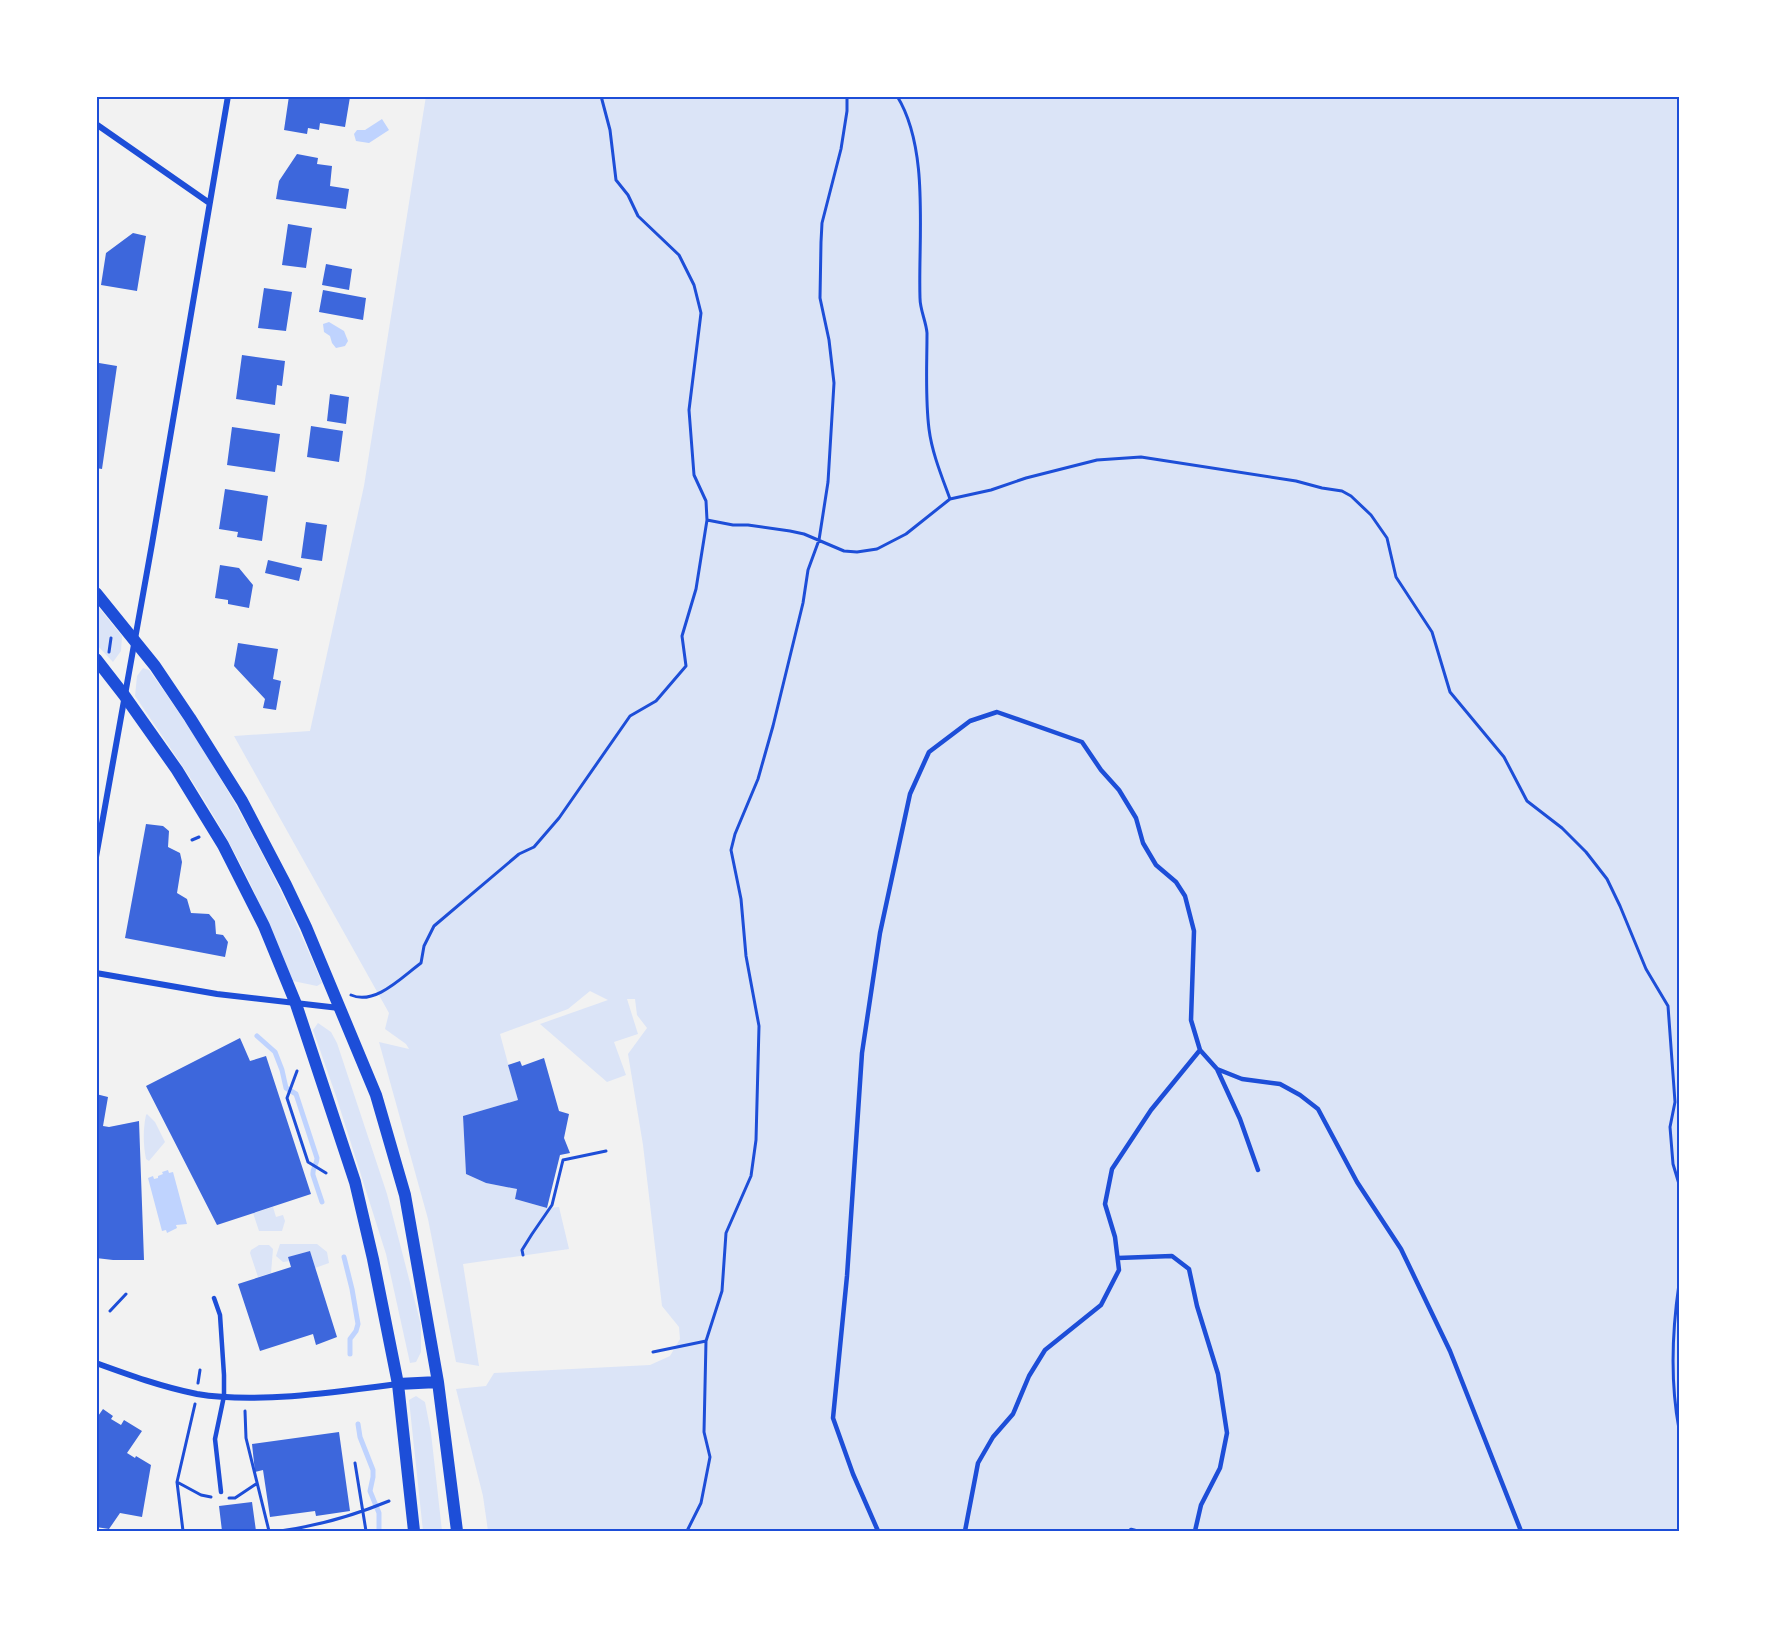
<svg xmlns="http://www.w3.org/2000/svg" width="1775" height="1627" font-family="Arial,sans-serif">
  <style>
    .green { fill: #dbe4f7 }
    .water { fill: #bfd3fe }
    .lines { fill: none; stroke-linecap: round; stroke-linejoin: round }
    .stream { stroke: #bfd3fe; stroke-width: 5 }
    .building { fill: #3d67dc }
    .path { stroke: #1d4ed8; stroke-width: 3 }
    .service { stroke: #1d4ed8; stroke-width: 4.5 }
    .minor { stroke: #1d4ed8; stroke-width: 6 }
    .secondary { stroke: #1d4ed8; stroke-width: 12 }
    .neatline { fill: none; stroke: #1d4ed8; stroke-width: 2 }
  </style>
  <rect width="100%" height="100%" fill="#f2f2f2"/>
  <path class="green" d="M426,96H1679V1531H488L483,1496L456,1389L486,1386L494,1373L650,1365L670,1356L680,1339L679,1327L662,1306L643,1145L628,1054L647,1028L637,1015L635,999H627L638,1034L614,1042L626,1075L607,1082L540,1024L608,1000L590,991L568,1009L500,1034L518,1100L463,1116L466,1174L486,1183L517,1189L515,1199L547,1208L559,1207L569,1249L463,1264L479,1366L456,1362L428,1219L379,1042L409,1049L406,1044L385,1029L389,1013L234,736L310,731L364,486Z
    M96,604L122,636L121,651L113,662L96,644Z
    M143,668L149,670C220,767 276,872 322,983L317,986L293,981C273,933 253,885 227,839C200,790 167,743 135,696L137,676Z
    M318,1023L331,1032L337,1043L387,1194L421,1325V1352L416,1362L410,1363L386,1254L336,1096L313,1030Z
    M147,1114L155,1122L165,1142L149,1161L146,1159C143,1144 143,1129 146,1115Z
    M273,1207L276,1217L283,1215L285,1221L282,1231H259L253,1213Z
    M280,1244H317L327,1252L329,1263L315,1268L310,1251L289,1257L290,1261L283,1262L276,1256Z
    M259,1245H269L273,1249L271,1273L258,1277L250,1253L251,1250Z
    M416,1396L425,1402L431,1433L442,1531H423L409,1400Z"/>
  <path class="water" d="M382,119L389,130L369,143L356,141L354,134L357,130H365Z
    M329,322L344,331L348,341L345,346L336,348L332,343L330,336L324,332L323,324Z
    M168,1170L169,1173L173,1172L187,1224L176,1225L177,1228L167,1233L166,1230L162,1231L148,1178L153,1176L154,1179L158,1178V1176L163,1174L162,1172Z"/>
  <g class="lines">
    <path class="stream" d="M257,1036L275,1052L282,1070L286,1088L296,1094L317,1158C317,1165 312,1168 313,1175L322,1202
      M344,1257L352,1289L358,1324L356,1331L350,1339V1354
      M358,1424L360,1437L373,1470V1477L370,1491L379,1513V1531"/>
  </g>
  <path class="building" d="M289,96L350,97L345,127L320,123L319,130L308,128L307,134L284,130Z
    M297,154L318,158L317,164L332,166L330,186L349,189L346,209L276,199L279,181Z
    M288,224L312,228L306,268L282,265Z
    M133,233L146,236L137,291L101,285L106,253Z
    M326,264L352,269L349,290L322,285Z
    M264,288L292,292L286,331L258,328Z
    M323,290L366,298L363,320L319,312Z
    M242,355L285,361L282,386L277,385L275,405L236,399Z
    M99,363L117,366L102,469L96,468V372H98Z
    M330,394L349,397L346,424L327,421Z
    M311,426L343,431L339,462L307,457Z
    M232,427L280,434L275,472L227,465Z
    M225,489L268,496L262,541L237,537L238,532L219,529Z
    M306,522L327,525L322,561L301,558Z
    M268,560L302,568L299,581L265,573Z
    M220,565L239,568L253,585L249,608L228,604V600L215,598Z
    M238,643L278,649L273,679L281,681L276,710L263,708L265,699L234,666Z
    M146,824L163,826L169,831L168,847L180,853L182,862L177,893L187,899L191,913L209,914L215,921L216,934L223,935L228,942L225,957L125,938Z
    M240,1038L250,1061L266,1056L311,1194L217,1225L146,1086Z
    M544,1058L559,1111L569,1114L564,1138L570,1153L560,1155L547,1208L515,1199L517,1189L486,1183L466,1174L463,1116L518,1100L508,1065L520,1061L522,1066Z
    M96,1094L108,1097L103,1126L109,1127L139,1121L144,1260H113L96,1258Z
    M310,1251L337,1337L316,1345L313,1334L260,1351L238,1284L291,1267L288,1257Z
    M103,1409L113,1416L111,1419L121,1425L124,1420L142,1431L127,1453L135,1458L136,1456L151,1465L142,1517L120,1513L109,1529L96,1527V1419Z
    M339,1432L350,1511L316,1516L315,1511L270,1517L263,1470L255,1472L252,1444Z
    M252,1502L256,1531H222L219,1506Z"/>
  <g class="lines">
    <path class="path" d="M897,96C930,149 918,237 920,298C920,310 926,321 927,333C927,366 925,397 929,429C932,453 942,477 950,499
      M707,520L733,525H748L790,531L804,534L844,551L857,552L877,549L906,534L950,499L991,490L1026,478L1097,460L1141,457L1296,481L1322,488L1342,491L1351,496L1371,515L1387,538L1396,577L1432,632L1450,692L1504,757L1527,801L1562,828L1586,852L1607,879L1620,906L1646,969L1668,1006L1675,1102L1670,1127L1673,1164L1679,1184
      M109,652L111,638
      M192,840L199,837
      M351,995C375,1006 403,976 421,963L424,946L434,926L519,854L534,847L559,818L630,716L656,701L686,666L682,636L696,589L707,520L706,501L694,475L689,410L701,313L694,285L679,255L638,216L628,195L616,180L610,130L601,96
      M297,1071L287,1098L308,1162L326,1173
      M523,1255L522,1250L532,1234L552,1205L563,1160L606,1151
      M1679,1284C1672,1332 1670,1381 1679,1429
      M110,1311L126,1294
      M653,1352L706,1341
      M198,1383L200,1370
      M245,1411L246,1438L269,1531
      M355,1463L366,1531
      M177,1482L201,1495L211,1497
      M229,1498H235L256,1484
      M183,1531L177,1482L195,1404
      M280,1531C317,1526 355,1515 389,1501
      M687,1531L701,1503L710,1457L704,1432L706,1341L722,1291L726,1233L751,1176L756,1140L759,1026L746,956L741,899L731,850L735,834L758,779L773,726L803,603L808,570L819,540L828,482L834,383L829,340L820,298L821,242L822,223L841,149L847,111V96"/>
    <path class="service" d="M1217,1069L1242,1079L1280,1084L1300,1095L1318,1109L1357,1182L1401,1249L1450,1351L1521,1531
      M1118,1258L1172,1256L1189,1269L1197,1306L1218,1374L1227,1433L1220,1468L1201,1505L1195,1531
      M214,1298L220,1315L224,1375V1396L215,1439L221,1492
      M1131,1530L1135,1531
      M878,1531L853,1474L833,1418L847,1276L862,1053L880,933L910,794L929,752L970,721L997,712L1082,742L1101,770L1119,790L1136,818L1143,843L1156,865L1176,882L1185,896L1194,931L1191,1020L1200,1050L1217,1069L1240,1119L1258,1170
      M965,1531L978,1463L993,1437L1013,1414L1029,1376L1045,1350L1101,1305L1119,1270L1115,1237L1105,1204L1112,1169L1151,1110L1200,1050"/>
    <path class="minor" d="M96,124L208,202
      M96,857L152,544L228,96
      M96,973L217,994L339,1008
      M96,1363C129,1375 162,1387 197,1394C256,1404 338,1392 398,1384"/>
    <path class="secondary" d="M96,593L155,666L190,718L242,801L286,885L306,927L376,1095L405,1195L438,1382L457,1531
      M96,659L124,695L177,770L223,845L264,926L296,1004L355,1182L373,1259L398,1384L414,1531
      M398,1384L438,1382"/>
  </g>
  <rect width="1775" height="1627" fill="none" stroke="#ffffff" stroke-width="195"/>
  <rect x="98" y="98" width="1580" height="1432" class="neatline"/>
</svg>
